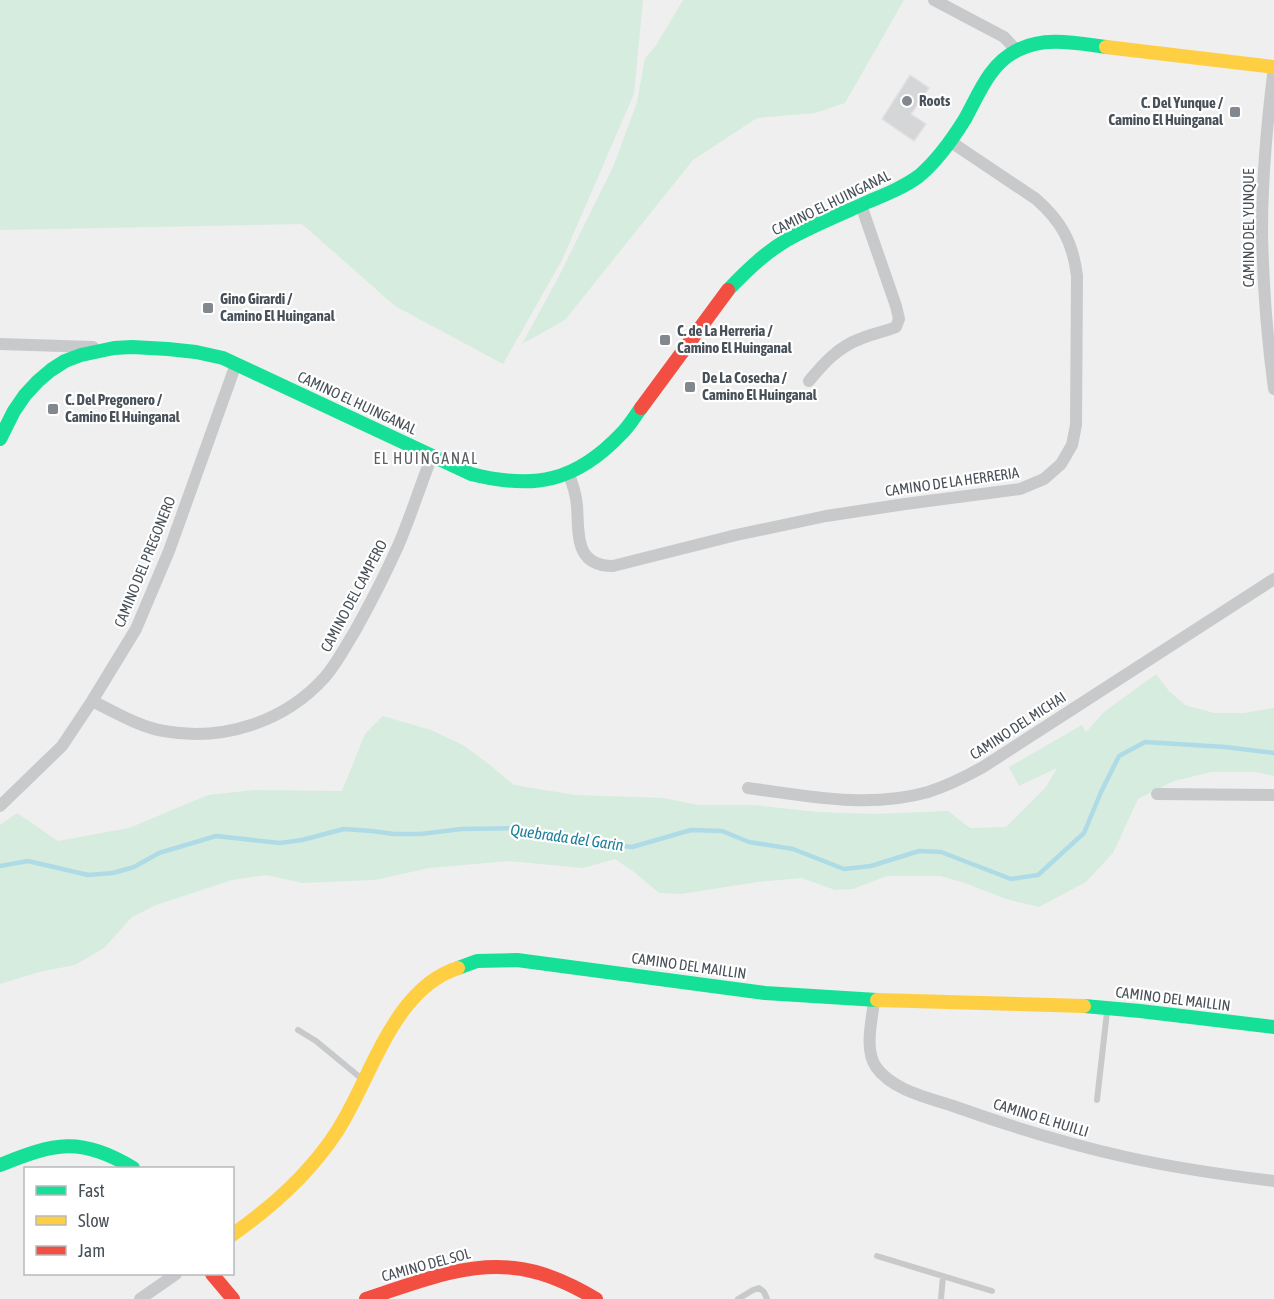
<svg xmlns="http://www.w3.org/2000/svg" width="1274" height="1299" font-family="'Asap Condensed',sans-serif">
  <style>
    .green { fill: #d6ecde }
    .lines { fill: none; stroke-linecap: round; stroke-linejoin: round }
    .stream { stroke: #afdbe6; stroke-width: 4.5 }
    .building { fill: #d5d6d8; stroke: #e1e1e2; stroke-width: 1.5 }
    .lane { stroke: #c7c9ca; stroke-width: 6 }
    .street { stroke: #c7c9ca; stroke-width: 12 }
    .fast { stroke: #16e098; stroke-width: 14 }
    .slow { stroke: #ffcf43; stroke-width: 14 }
    .jam { stroke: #f24e42; stroke-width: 14 }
    .poi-dot { fill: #82888e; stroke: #fff; stroke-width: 2 }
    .labels { text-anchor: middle; stroke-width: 4.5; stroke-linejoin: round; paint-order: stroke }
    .poi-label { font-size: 15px; font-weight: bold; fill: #485159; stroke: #fff; text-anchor: start }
    .street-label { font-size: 15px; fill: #485159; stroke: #fff }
    .neighbourhood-label { font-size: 16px; letter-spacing: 1.5px; fill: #5b5f62; stroke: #fff }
    .water-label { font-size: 16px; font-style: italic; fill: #1c7f99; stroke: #fff }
  </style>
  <rect width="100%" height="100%" fill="#efefef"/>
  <path class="green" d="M0,0H643L634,94L562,260L503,364L395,306L302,224L0,230Z
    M683,0H904L845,103L815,113L757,118L693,160L565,320L522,344L558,278L614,165L637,102L645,58L655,47Z
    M1156,674L1169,691L1185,705L1214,713H1244L1274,708V776L1257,772H1211L1174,781L1138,799L1113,853L1086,882L1039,907L1006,899L965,883L940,876H887L853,889L835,890L802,878L757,882L681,894L659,893L634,872L615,859L583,868L509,861L429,868L375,880L302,883L266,875L232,880L156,905L132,917L104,948L75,965L39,972L0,984V825L17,813L58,841L129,828L208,795L254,790L342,791L365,734L383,716L431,730L463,745L490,765L514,785L575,795L663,798L698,805H754L818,812L875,814L948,811L970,828L1006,827L1046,787L1057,768L1019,786L1009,767L1082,725L1086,732L1104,712Z"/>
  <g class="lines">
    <path class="stream" d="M0,866L28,861L88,875L113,873L134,867L159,853L216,836L280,843L302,840L344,829L372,831L394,834H421L461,829L518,828L551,838L632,847L691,830L722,831L749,842L793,849L844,869L871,866L919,851L941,852L1011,879L1038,875L1084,833L1101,792L1119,756L1145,742L1225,747L1274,753"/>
  </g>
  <path class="building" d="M910,75L929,88L911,114L926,124L914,141L882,119Z"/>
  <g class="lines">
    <path class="lane" d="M298,1030L316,1041L362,1079
      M1097,1100L1107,1012
      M877,1256L992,1291
      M738,1299L753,1290L759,1288L764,1292L767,1299
      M941,1299L943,1276"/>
    <path class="street" d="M934,0L1004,37L1016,50
      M1274,67C1267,122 1262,177 1262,232C1263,285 1267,337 1274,389
      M0,344L93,347
      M809,381C823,364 838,347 860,339C871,334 884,332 896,327L899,319L896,306L861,205
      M568,473C573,484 576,494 577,506C579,533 574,566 613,566L736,535L826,516L905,504L1020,489L1044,479L1061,464L1072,445L1076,425L1077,276C1073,242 1061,221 1036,199L951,142
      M92,701C115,712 139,727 164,731C222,742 285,722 325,677C337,663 345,647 355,631C370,604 385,575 398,546C411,516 420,486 432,456
      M748,788C808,796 868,809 928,792C947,786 965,777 983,767L1274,579
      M1157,794L1274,795
      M0,806L62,746L92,701L136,629L169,551L236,364
      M874,1001C872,1021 864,1049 876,1067C893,1091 930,1098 956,1107C1012,1127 1068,1144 1126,1157C1175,1168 1224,1175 1274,1181
      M140,1299L176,1274"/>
    <path class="fast" d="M728,290C751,266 773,245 804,231C826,220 848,211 870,201C887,194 904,187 919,176C938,160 952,140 965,119C979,94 989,65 1016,51C1043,36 1076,43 1106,47
      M0,439L14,411L25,395L38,381L51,370L65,361L81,355L114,348L132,347L168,349L196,352L223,358L471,474C534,490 576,482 622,433C629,426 635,416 641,408
      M458,968L477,961L517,960L765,993L877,1000
      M1084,1006L1140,1011L1274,1027
      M0,1165C54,1143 81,1136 133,1168"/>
    <path class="slow" d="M1106,47L1274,67
      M877,1000L1084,1006
      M232,1235C272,1207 309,1174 336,1133C371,1080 392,989 458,968"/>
    <path class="jam" d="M641,408L728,290
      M212,1274L233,1299
      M366,1299C413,1284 463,1262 514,1268C544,1271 571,1284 596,1299"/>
  </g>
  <g class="poi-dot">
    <circle cx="907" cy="101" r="6"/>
    <rect x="1229" y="106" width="12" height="12" rx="3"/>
    <rect x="202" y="302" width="12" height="12" rx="3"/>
    <rect x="659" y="334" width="12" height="12" rx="3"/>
    <rect x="684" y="381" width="12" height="12" rx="3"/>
    <rect x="47" y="403" width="12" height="12" rx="3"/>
  </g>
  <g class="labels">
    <g class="poi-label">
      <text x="919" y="106">Roots</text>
      <text x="1223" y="108" text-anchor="end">C. Del Yunque /<tspan x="1223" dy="17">Camino El Huinganal</tspan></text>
      <text x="220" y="304">Gino Girardi /<tspan x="220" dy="17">Camino El Huinganal</tspan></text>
      <text x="677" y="336">C. de La Herreria /<tspan x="677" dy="17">Camino El Huinganal</tspan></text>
      <text x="702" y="383">De La Cosecha /<tspan x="702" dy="17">Camino El Huinganal</tspan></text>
      <text x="65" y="405">C. Del Pregonero /<tspan x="65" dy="17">Camino El Huinganal</tspan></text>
    </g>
    <g class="street-label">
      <text transform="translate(831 203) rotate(-26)" y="5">CAMINO EL HUINGANAL</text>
      <text transform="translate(1249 228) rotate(-90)" y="5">CAMINO DEL YUNQUE</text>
      <text transform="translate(357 403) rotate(25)" y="5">CAMINO EL HUINGANAL</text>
      <text transform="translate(952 482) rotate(-8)" y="5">CAMINO DE LA HERRERIA</text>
      <text transform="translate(145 562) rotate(-68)" y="5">CAMINO DEL PREGONERO</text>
      <text transform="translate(354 596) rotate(-62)" y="5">CAMINO DEL CAMPERO</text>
      <text transform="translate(1018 726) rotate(-33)" y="5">CAMINO DEL MICHAI</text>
      <text transform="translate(689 966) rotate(8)" y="5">CAMINO DEL MAILLIN</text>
      <text transform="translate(1173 999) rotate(7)" y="5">CAMINO DEL MAILLIN</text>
      <text transform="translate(1041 1118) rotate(17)" y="5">CAMINO EL HUILLI</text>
      <text transform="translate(426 1265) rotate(-15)" y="5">CAMINO DEL SOL</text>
    </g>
    <g class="neighbourhood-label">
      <text x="426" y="464">EL HUINGANAL</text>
    </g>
    <g class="water-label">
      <text transform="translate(567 837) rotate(8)" y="6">Quebrada del Garin</text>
    </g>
  </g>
  <rect x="24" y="1167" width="210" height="108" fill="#ffffff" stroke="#b6b9bd" stroke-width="1.5"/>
  <rect x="36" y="1186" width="30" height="9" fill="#16e098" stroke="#b6b9bd" stroke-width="1.5"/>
  <text x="78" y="1197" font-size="18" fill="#485159">Fast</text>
  <rect x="36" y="1216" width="30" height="9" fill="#ffcf43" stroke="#b6b9bd" stroke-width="1.5"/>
  <text x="78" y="1227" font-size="18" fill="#485159">Slow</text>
  <rect x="36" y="1246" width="30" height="9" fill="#f24e42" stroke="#b6b9bd" stroke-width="1.5"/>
  <text x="78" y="1257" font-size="18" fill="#485159">Jam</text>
</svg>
